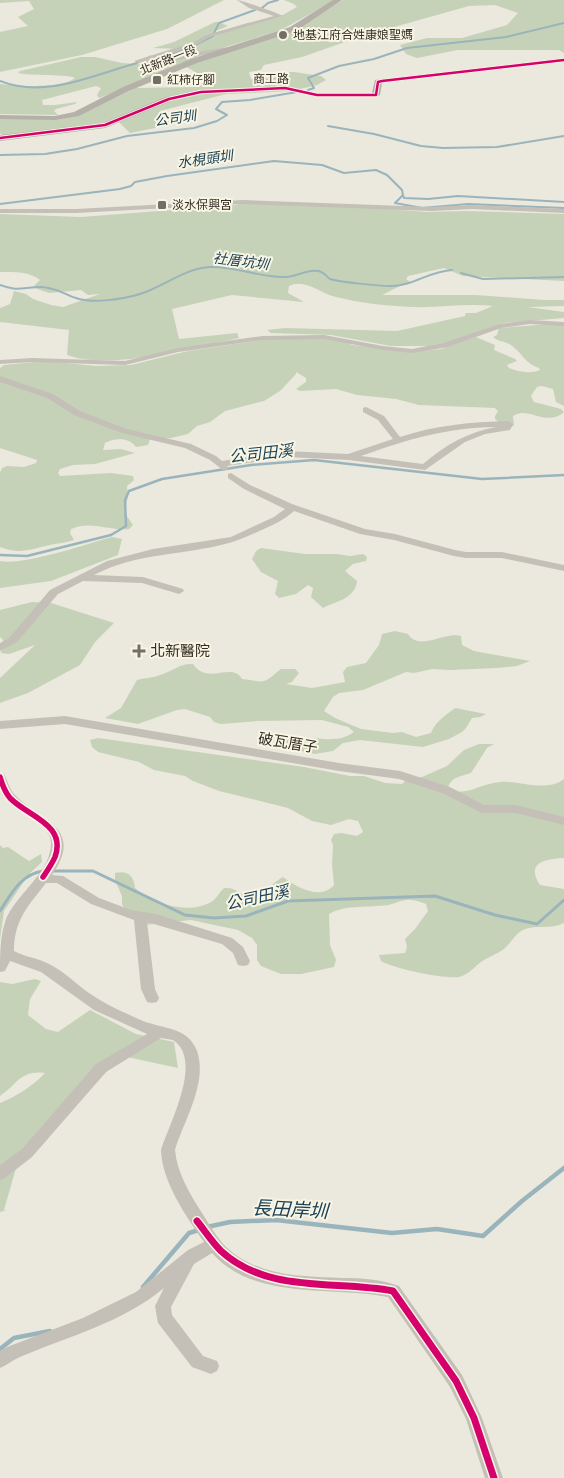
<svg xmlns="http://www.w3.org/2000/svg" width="564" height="1478" font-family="'Nunito Sans','Noto Sans TC',sans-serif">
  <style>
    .green { fill: #c6d2b8 }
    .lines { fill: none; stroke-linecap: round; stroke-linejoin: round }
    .stream-far3 { stroke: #9ab4bc; stroke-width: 2 }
    .stream-far2 { stroke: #9ab4bc; stroke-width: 2.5 }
    .stream-far1 { stroke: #9ab4bc; stroke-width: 3 }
    .stream { stroke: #9ab4bc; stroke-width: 4.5 }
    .street { fill: #c4c0b7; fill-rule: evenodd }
    .secondary { fill: #b5b1a8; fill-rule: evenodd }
    .cycleway-far2-casing { stroke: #f9f5e4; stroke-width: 4.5 }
    .cycleway-far1-casing { stroke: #f9f5e4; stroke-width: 9 }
    .cycleway-casing { stroke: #f9f5e4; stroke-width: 10 }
    .cycleway-far2 { stroke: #d6006c; stroke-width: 2.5 }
    .cycleway-far1 { stroke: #d6006c; stroke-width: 5.5 }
    .cycleway { stroke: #d6006c; stroke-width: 7 }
    .poi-dot { fill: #746f66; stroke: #f9f5e4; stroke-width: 2 }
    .labels { text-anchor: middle; stroke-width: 4; stroke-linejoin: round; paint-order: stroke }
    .far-poi-label { font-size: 12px; fill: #342e26; stroke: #f9f5e4; text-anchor: start }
    .far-street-label { font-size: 12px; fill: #342e26; stroke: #f9f5e4 }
    .far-water-label { font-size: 14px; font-style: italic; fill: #1b4256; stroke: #f9f5e4 }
    .poi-label { font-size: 15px; fill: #342e26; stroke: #f9f5e4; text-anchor: start }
    .street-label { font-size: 15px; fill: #342e26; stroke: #f9f5e4 }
    .water-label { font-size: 16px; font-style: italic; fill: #1b4256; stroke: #f9f5e4 }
    .near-water-label { font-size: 19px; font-style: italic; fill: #1b4256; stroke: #f9f5e4 }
  </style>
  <rect width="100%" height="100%" fill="#ebe8de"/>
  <path class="green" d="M0,0H224L167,29L82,55L0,72V32L28,26L18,17L34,9L29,1L0,3Z
    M284,0H335L281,30L209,52L102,97L99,98L97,95L101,88L96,86L42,100L43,105H55L77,102L75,104L56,109L54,111L58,115L0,114V84C17,86 62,89 75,78C69,74 30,76 18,73L20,71L81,57H95L122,63L135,64L164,61L170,58L152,59L147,56L176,52L179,49L153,48L174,42L215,22H219L228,26L213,32L214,33L247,23L279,17L297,7L294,4Z
    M343,0H564V53L559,50H458L417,58L406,54L400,45L427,38H462L507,25L518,13L495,5L469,6L362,36L302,57L264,65L261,70L249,72L251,79L273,78L282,72H294L321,76L326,80L317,85L292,91L226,94L160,111L175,124L130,133L116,119L97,126L4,137L0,133V117L56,119L80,115L136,88L193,87L206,82L200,75L185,66L294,29Z
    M243,202L376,208L426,212L466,211L564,214V281L463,276L444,268L408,276L406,279L412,283L400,286L382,295H476L544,300H564V306L528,307L564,312V318L504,323L475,335L430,346H391L331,335L271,333L267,330L285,328L397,331L465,316L466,313H476L493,306C466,303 439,308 412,307C387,306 360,303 336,297C321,294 305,278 289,286L288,293L304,302L232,295L172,309L179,339L237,333L239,338C194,347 111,371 67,355L69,330L0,322V308L10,304L14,291L26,294L33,299L51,305L63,307L100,294L88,295L81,290L49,293L35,288L34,286L40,280C29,271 13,272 0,272V214L81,217L237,205Z
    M564,323V406L556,402L553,389L542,386L537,387L531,396L534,402L561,409L564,412C546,428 528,405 513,416L514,425L508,430L495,419V416L498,411L495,408L419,405L396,399L357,395L336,389L300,391L296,389L306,382V378L296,372V374L280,391L264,401L225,411L210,422L197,426L188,434L171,438L150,439L148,445L136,447C129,437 114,438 105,443L103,450L121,449L135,453L95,464L73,465L60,469L58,473L60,476L111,473L133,476L134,480L127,486L128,497L124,512L133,525L129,529C109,531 90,520 71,529L70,533L74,540C66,543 58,543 50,545C31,549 20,555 0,547V473L2,468L7,466L24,467L36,463L37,460L0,448V368L4,365L45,361L96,366L131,365L188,351L267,339L319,338L344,341L352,345L420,351L441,349L476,337L495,345L494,350L515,359L517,361L507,365L509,368C519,372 530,374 540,370L539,368C522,362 522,350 507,343C502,341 497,341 493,337L497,335L499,328Z
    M112,537L122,539L118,555L51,581L0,588V561C22,566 87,544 112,537Z
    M261,548L305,554H337L350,556L363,554L367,557L366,561L353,564L345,571L357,581C355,599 336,601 323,608L311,597L313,588L308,585L296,594L279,598L275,594L278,581L261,572L252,559L256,551Z
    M32,602L51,603L114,623L95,642L80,665L28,693L0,703V678L35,645L9,654L1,653L3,640L0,637V610Z
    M395,631L408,634C419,652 445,631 461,636L462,645L474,651L530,661L517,666L497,668L450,670L432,669L414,673L406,672L363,690L339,693L333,697L324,711L335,718L361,729L393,733L402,732L416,737L431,733C435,722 446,715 455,708L486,714L480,717L472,718L466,728L462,732L449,739L423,747L360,740L343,743L333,751L315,754L284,747L280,742C289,739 298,738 307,738C324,738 339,743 354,732L348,727L322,720L258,721L221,724L214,722L210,717L185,709L177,710L138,724L105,718L121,708L137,680C144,678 153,678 160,675C173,671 180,663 193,664C208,686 232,661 242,679C268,682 261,685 281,669H295L299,673L292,682L286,684L312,688L345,682L343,672L347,667L366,663L379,645L382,634Z
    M98,738L304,767L350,776H364L385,783L402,784L406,780L422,777L447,766L464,750L479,744H494L487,748L471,773C459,777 450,777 447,791C471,795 479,784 500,782C520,780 546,793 564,779V858C546,859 525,862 540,885L564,889V923C551,930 536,924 523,930C514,935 511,943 504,949C497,954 488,957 481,962C474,967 468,975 459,977C443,979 395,969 381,961L379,955L405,953L407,947L405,939L415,929L428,911L426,904C420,902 413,899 407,900C401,900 394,904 388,905C368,908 347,904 329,914L330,945L336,960L334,967L301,974H281L261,966L257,960V945L252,938L238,930L191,920L144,925L126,911L122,904V896L115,880V873C127,870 134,875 135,888C153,904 189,915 211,902C217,899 219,892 224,888C237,887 237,894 247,895C264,897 271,883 283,877C296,887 321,901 334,885L332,865L333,845L331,840L334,834L342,833L357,836L363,832L358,821L349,819L331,825L312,821L288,808L219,791L193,781L185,776L154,770L139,762L98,752L92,747L90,740Z
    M0,845L3,848L8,847L29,861L41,854L42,862L29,874L4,911L0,939Z
    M35,979L41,981L30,999L28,1015L46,1029L58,1032L90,1010L136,1034L174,1042L178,1068L127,1057L112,1066L16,1168L4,1210H7L0,1212V1103C17,1096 33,1086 45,1073C20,1070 18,1084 0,1096V982L12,984Z"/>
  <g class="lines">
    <path class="stream-far3" d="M262,8L268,3L278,0
      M214,33L219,23L255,10
      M156,59L191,47L213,36
      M0,81C45,99 93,75 137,63
      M308,90L314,88L308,78L339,66L374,59L407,48L506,37L564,23
      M328,126L374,134L421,146L443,148L497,147L564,136
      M0,155L45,154L77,149L127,136L194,128L217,121L227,115L216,109L222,102L250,100L297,92
      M403,195L404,198L428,199L458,196L564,202
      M0,204L120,189L131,186L135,182L167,176L274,161L322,165L344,173L376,170L387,175L402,190L403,195L395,203L422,208L468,204L564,208
      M461,273L483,279L564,277
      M0,285C18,292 23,287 41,287C54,287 64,294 76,298C92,304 124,299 140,294C163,287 185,268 210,267C236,266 260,278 285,277C296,277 307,269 318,271C324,272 326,276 330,279C339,282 380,286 390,286C413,286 430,271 452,270"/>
    <path class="stream-far2" d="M0,555L27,556L111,535L126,526L125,500L129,491L162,479L251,465L314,460L482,479L564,475"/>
    <path class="stream-far1" d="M52,871H93L185,915L214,918L246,916L288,901L435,896L495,915L537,924L564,900
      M0,911C11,894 21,874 43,871"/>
    <path class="stream" d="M207,1227L230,1222L276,1220L392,1233L437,1229L483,1236L522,1201L564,1168
      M143,1287L189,1233L199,1230
      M0,1349L14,1338L50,1331"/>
    <path class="street" d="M237,0C241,0 278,13 283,16L210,37L198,44L162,57L143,61L228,47L230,50L145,66L134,61L194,42L206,35L274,16L249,8Z
      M243,200L431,207L472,205L564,209V213L472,209L431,211L243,204L76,213H0V209H76Z
      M530,320L564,322V326L530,324L501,328L448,347L412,353L383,350L324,339L262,340L178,352L125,365L32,362L0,364V360L32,358L125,361L178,348L262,336L324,335L383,346L412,349L443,343L500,324Z
      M0,376L53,394L80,411L127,429L191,444L216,456L222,461L287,451L348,454L393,439L378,420L363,412V408L366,407L384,416L400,437C436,425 471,422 509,421L513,424L510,430L485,434L465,442L425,470L349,460L287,457L227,466L229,468L224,471L210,460L185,448L122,433L74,415L47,398L0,382ZM496,427C468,432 445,445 423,464L361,456C409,439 445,428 496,427Z
      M231,473L250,485L292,504L365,529L395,534L455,550L466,552H502L564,565V571L502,558H466L454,556L394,540L360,534L294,511C285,519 275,524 264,529C250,535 236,542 221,545C175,556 137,553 94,575L143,577L183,589L184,591L179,594L142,583L83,581L58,594L17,642L0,651V643L9,638L50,590L107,561L153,549L231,537L274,517L285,509L244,489L228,478V474Z
      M65,716L339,763L400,771L450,787L484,805H516L564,817V825L516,813H482L442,793L399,779L339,771L65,724L0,729V721Z
      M0,773L4,774C8,781 9,789 15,795C40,821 85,827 52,875L63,876L99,898L131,910L156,914L232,938L243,947L250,961L248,965L243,966L238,965L233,953L222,944L147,922L155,989L159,998L157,1002L152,1003L147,1002L141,989L134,920L91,904L57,883H46C28,906 14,920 14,951C25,957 38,958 49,964C64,971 76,984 89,993C106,1005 125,1013 143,1021C164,1029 188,1027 197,1051C208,1083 184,1120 175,1150C177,1173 190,1194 202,1213C209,1224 217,1238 226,1247C258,1277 302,1276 342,1278C361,1278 381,1279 399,1286L462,1375L482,1418L503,1478H485L466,1419L450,1387L388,1297C333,1286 254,1301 212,1253L194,1264L171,1307L172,1315L203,1356L217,1361L219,1366L217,1371L211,1374L192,1367L158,1323L155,1306L164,1288C122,1323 69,1336 20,1357C13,1360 7,1365 0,1368V1351L7,1347L83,1318L136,1292L188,1250L204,1242C186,1216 162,1182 161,1150C169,1124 204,1060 173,1040L161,1038L106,1072L32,1157L5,1178L0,1180V1165L22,1149L96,1064L147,1034L94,1010L41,972L10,961L5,971L0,972C0,954 0,936 6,919C18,892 52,872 51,842C50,820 8,812 1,792C0,787 0,779 0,773Z"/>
    <path class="secondary" d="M333,0H342L296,31L197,63L129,91L79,116L55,120L0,119V115L55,116L74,112L123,87L191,59L290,27Z
      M564,58V62L382,83L380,95L376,97H317L285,90L201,94L171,101L105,128L0,141V135L103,123L166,97L201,90L285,86L317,93H372L375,80L382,79Z"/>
    <g class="cycleway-far2-casing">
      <path id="cycleway-far2" d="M0,138L105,125L169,99L201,92L285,88L317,95H376L378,82L382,81L564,60"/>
    </g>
    <g class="cycleway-far1-casing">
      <path id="cycleway-far1" d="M0,777C2,784 5,792 10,798C27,816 67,824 55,857C52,864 47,871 43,877"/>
    </g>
    <g class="cycleway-casing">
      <path id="cycleway" d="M197,1221C205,1231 212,1242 221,1251C268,1294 335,1280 393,1291L456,1381L474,1418L494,1478"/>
    </g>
    <use href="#cycleway-far2" class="cycleway-far2"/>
    <use href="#cycleway-far1" class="cycleway-far1"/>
    <use href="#cycleway" class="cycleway"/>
  </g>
  <g class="poi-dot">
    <circle cx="283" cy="35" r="5"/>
    <rect x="152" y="75" width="10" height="10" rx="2.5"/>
    <rect x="157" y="200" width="10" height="10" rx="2.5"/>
    <path d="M136.5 643.5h5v5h5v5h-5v5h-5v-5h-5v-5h5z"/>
  </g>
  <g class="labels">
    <g class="far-poi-label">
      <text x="293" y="39">地基江府合姓康娘聖媽</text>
      <text x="167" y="84">紅柿仔腳</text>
      <text x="172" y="209">淡水保興宮</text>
    </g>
    <g class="far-street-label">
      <text transform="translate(168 60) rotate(-22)" y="4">北新路一段</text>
      <text x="271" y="83">商工路</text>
    </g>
    <g class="far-water-label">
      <text transform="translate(175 118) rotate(-8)" y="5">公司圳</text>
      <text transform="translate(205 159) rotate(-8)" y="5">水梘頭圳</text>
      <text transform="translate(241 261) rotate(7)" y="5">社厝坑圳</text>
    </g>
    <g class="poi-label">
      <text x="150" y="656">北新醫院</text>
    </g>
    <g class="street-label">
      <text transform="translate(288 743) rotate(9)" y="5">破瓦厝子</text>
    </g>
    <g class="water-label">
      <text transform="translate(261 453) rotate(-6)" y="6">公司田溪</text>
      <text transform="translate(257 897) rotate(-12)" y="6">公司田溪</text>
    </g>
    <g class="near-water-label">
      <text transform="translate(290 1209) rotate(3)" y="7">長田岸圳</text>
    </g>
  </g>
</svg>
